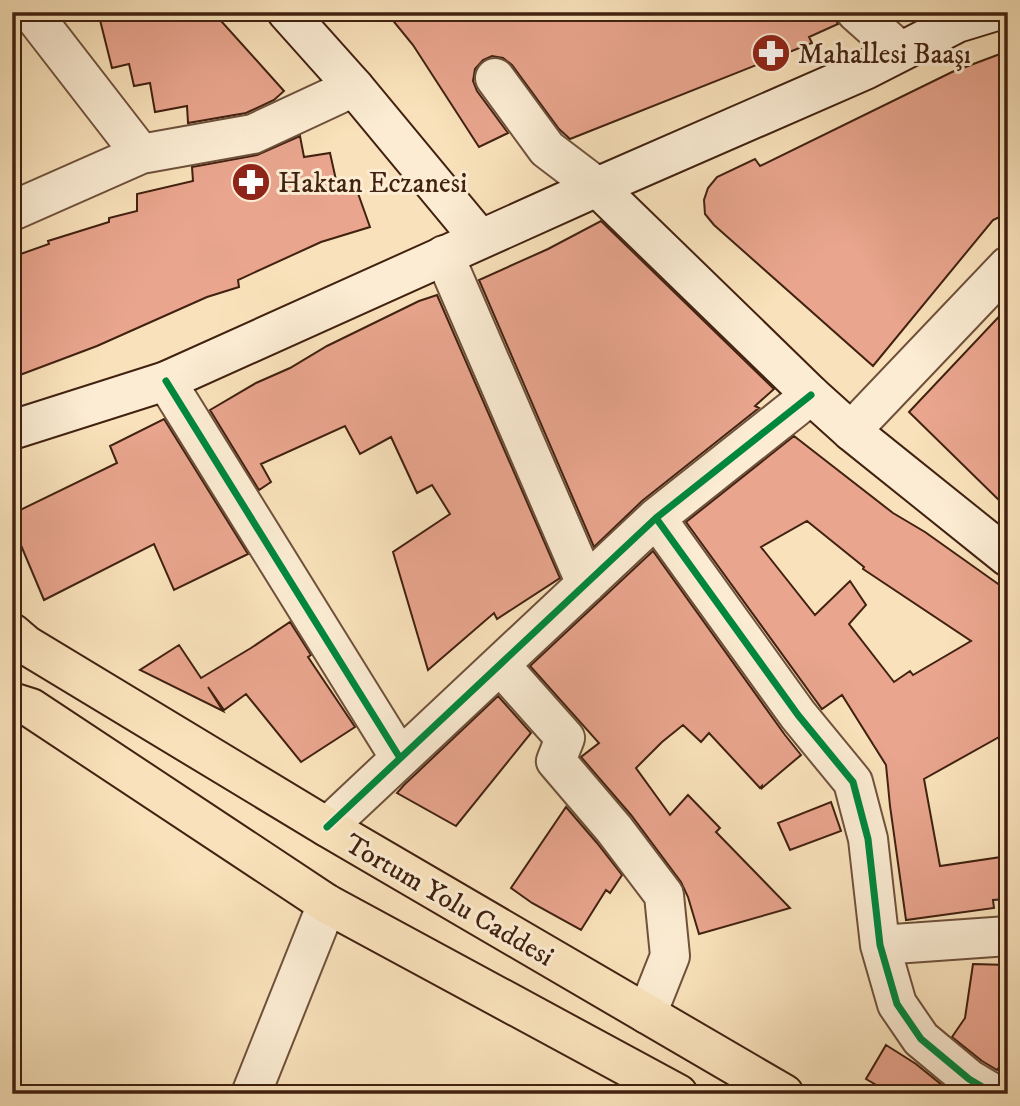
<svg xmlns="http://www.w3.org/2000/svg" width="1020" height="1106" font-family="'IM FELL DW Pica',serif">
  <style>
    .building { fill: #e9a58e; stroke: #412110; stroke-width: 2; fill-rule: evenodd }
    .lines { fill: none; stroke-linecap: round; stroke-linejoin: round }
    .street-casing { stroke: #6f513b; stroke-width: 42 }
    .secondary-casing { stroke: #412110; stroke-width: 42 }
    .highway-casing { stroke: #412110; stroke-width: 42 }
    .street { stroke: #fbecd3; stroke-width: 38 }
    .secondary { stroke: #fbecd3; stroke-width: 38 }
    .highway { stroke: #f9e2bb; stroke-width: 38 }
    .cycleway-casing { stroke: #fbecd3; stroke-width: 11 }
    .cycleway { stroke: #00873e; stroke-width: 7 }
    .labels { text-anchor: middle; stroke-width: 6; stroke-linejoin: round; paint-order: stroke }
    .poi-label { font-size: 28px; fill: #412110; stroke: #fbecd3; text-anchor: start }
    .street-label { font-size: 28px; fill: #412110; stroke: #fbecd3 }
  </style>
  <rect width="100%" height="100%" fill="#f9e2bb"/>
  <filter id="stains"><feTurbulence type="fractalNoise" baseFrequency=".00286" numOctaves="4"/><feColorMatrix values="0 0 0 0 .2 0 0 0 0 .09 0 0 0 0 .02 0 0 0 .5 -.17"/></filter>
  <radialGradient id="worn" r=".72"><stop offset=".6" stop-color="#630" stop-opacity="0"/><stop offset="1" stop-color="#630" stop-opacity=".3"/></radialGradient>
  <path class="building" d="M98,12H213L284,91L274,100L246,113L188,123L187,106L155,112L150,83L134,86L129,64L112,68Z
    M386,12H835V18L838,24L809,37L812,43L570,139L559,129L512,65L503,58L492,56L483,60L475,69L473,81L477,91L508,133L479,147L413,45Z
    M1008,51V213L993,220L873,366L714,225L705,214L704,200L708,188L717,177L755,159L760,166L952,72Z
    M300,136L304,157L330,153L338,189L355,185L370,227L321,242L238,280L239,287L207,297L97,346L12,378V257L49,244L48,241L109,222V218L137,211V194L193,181L192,167L257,155Z
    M601,221L774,389L755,406L759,408L642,501L594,547L479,280L548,249Z
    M437,295L560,578L497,619L494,613L428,670L393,552L450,514L432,485L417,493L391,437L360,454L345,426L261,464L271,482L259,490L210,410L256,383L290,368L327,346L419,301Z
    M1008,307V509L909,412Z
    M164,419L248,554L174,590L154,544L44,600L12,524V514L117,463L110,446Z
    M794,436L893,513L925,532L1008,591V732L924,779L940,866L1008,856V899L993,900L994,908L906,920L890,806L886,765L842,695L822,709L686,522ZM807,521L864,567L863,569L971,641L913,675L910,671L894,682L849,624L866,605L850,581L815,615L761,547Z
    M653,551L785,735L801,755L762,788V786L760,788L709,733L701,742L683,725L662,742L636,768L670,815L688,795L720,828L716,832L790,908L699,934L688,897L681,882L631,815L581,757L599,743L530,666Z
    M290,622L311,655L308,657L355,727L301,762L246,694L224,710L208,687L223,711L140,670L179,645L201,678L251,648Z
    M498,696L531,733L456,826L397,793L404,785Z
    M831,802L841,831L790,850L778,823Z
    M566,807L597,843L622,875L610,893L606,890L581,930L532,903L511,888Z
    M973,964L1008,965V1055L997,1070L982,1061L952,1037L965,1018Z
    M886,1045L916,1064L953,1094H892L866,1079Z"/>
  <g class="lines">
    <g class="street-casing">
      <path id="street" d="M31,12L141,154
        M856,12L900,51
        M495,78L547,149L597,187
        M12,211L141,154L253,134L354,87
        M444,255L586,584
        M166,381L400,758
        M811,395L656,518L798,715L853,782L868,839L880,945L897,1004L921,1039L969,1079L994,1094
        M851,431L1008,266
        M501,666L565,738L556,761L614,829L664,895L670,956L647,1014
        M327,827L656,518
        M880,945L1008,936
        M251,1094L327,904"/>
    </g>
    <g class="secondary-casing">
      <path id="secondary" d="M287,12L354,87L480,239
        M597,187L811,395L851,431L1008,557
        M12,430L166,381L597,187L865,70L957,23L993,12"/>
    </g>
    <g class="highway-casing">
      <path id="highway" d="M12,633L26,645L327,827L784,1094
        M12,702L31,708L327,904L678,1094"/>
    </g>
    <use href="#street" class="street"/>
    <use href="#secondary" class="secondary"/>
    <use href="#highway" class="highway"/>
    <g class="cycleway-casing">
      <path id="cycleway" d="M166,381L400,758
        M811,395L656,518L798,715L853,782L868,839L880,945L897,1004L921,1039L969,1079L994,1094
        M327,827L656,518"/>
    </g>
    <use href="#cycleway" class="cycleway"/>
  </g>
  <defs>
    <g id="pharmacy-disc" transform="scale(2.0125)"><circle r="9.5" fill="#8f2418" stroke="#fbecd3"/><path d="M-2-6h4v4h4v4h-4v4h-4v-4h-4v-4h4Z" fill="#fff"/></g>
  </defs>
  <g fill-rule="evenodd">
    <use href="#pharmacy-disc" x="771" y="53"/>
    <use href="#pharmacy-disc" x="251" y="182"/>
  </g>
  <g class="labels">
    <g class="poi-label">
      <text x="798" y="63">Mahallesi Baaşı</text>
      <text x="278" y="192">Haktan Eczanesi</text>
    </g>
    <g class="street-label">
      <text transform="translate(450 899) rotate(30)" y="10">Tortum Yolu Caddesi</text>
    </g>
  </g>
  <rect width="1020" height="1106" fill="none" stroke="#f9e2bb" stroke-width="42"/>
  <rect x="14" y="14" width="992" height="1078" fill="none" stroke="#412110" stroke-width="3.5"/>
  <rect x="21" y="21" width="978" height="1064" fill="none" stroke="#412110" stroke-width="2"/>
  <rect width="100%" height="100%" filter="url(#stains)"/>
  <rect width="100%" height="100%" fill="url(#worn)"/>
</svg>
